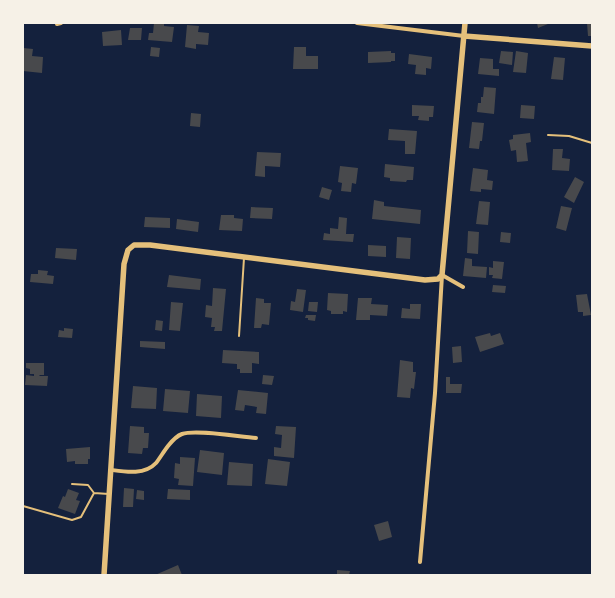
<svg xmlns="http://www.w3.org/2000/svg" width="615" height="598" font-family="Barlow,sans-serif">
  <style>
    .building { fill: #48494c }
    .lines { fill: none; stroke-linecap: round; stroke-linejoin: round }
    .service { stroke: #e5c07b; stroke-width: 2 }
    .minor { stroke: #e5c07b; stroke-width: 4 }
    .tertiary { stroke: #e5c07b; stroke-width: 5.5 }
  </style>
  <rect width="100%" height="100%" fill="#14213d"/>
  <path class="building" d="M154,23H164V26L174,27L172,42L148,40L149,33H153Z
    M537,23H548V24L538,28Z
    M587,23H592V36H588Z
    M187,25L199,26L198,32L209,33L208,45L196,44V49L185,47Z
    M130,28H142L141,40H128Z
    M121,30L122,45L103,46L102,32Z
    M151,47L160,48L159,57L150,56Z
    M294,47H306V56H318V69H293Z
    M23,48L33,49L32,56L43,57L42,73L23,71Z
    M391,51V53H395V61H391V62L368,63V52Z
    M501,51L513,52L512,65L499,63Z
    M516,51L528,53L526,73L513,72Z
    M409,54L432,57L431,69L426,68V75L415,74L416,65L408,64Z
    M554,57L565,58L563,80L551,79Z
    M480,58L493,59V69H499V76L478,74Z
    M484,87L496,88L494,114L477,112L478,103H481V97H483Z
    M412,105L434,106L433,117H429V121L418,120L419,116H412Z
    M521,105L535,106L534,119L520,118Z
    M191,113L201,114L200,127L190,126Z
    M472,122L484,123L482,141H480L479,149L469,148Z
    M389,129L417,131L415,154H405V141L388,140Z
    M530,133L531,142L526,143L528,161L517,162L516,150L511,151L509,140L513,139V135Z
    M553,149H563L562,158L570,159L569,171L552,170Z
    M257,152L281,153L280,167L265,166V177L255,176Z
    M385,164L414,167L413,180H407L406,182L390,181V178L384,177Z
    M340,166L358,168L356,184L352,183L351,192L341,191L342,183L338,182Z
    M473,168L488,170L487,180L493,181L492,190L481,189V192L470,191Z
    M575,177L584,182L574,203L564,197Z
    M322,187L332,190L329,200L319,197Z
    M374,200L384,202V206L421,210L420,224L372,219Z
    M479,201L490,202L488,225L476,224Z
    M561,206L572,208L566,231L556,228Z
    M251,207L273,208L272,219L250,218Z
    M221,215H234V218L243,219L242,231L219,230Z
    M145,217L170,218V228L144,227Z
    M339,217L347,218L346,234H354L353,242L323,240L324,233L330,234V228L338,229Z
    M177,219L199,222L198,232L176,229Z
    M468,231L479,232L478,254L467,253Z
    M501,232L511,233L510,243L500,242Z
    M397,237L411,238L410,259L396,258Z
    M368,245L386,246V257L368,256Z
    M56,248L77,249L76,260L55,258Z
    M465,258L472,259V266L487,267L486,278L463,276Z
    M493,261L504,262L502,279L492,278L493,275H489V267L493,268Z
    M38,270L48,271L47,275L54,276L53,284L30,282L31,274H38Z
    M169,275L201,279L200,290L167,287Z
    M493,285L506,286L505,293L492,292Z
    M213,288L226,289L222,331H214L215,327H211L212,318L205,317L206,305L212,306Z
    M297,289L306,290L303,312L290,310L291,301L295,302Z
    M328,293L348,294L347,312L343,311V314H331V311L327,310Z
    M587,294L591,315L583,316V312H578L576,295Z
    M256,298L264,299V303H271L269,325L262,324L261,328H254Z
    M358,298H372L371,304L388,305L387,316L370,315V320H356Z
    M171,302L183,303L180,331L169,330Z
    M309,302H318L317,312L308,311Z
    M410,304H421L420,319L401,318L402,308L410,309Z
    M306,315H316L315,321L308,320V318H305Z
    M156,320L163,321L162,331L155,330Z
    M64,328L73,329L72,338L58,337L59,330L64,331Z
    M490,333L491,336L500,333L504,344L480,352L475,337Z
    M140,341L165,342V349L140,347Z
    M461,346L462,362L453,363L452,347Z
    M223,350L259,352V364L252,363V373H240V369H237V364L222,363Z
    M400,360L413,362V372H416L414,389L411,388L410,398L397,397Z
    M26,363H44V375H39L40,376H48L47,386L25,385L26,375L34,376V374H30V369L26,368Z
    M263,375L274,376L272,385L262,384Z
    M446,377H450V384H462L461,393H446Z
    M133,386L157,388L156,409L131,408Z
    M165,389L190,391L188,413L163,411Z
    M238,390L268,393L266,414L256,413L257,407L245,405L244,411L235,410Z
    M197,394L222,396L221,418L196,416Z
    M130,426L144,427V433H149L148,448H143L142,454L128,453Z
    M276,426L296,427L294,458L274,456V447L281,448L282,435L275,434Z
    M90,447V459H88V464H75V461L67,462L66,449Z
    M200,450L224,453L222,475L197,472Z
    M180,457L195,458L193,486L178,485L179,479L174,478L175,463L180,464Z
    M268,459L290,462L287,486L265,484Z
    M229,462L253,464L252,486L227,485Z
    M124,488L134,489L133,507H123Z
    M68,489L79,493L76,500L80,501L75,514L58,508L63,496L65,497Z
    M168,489L190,490V500L167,499Z
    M137,490L144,491V500L136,499Z
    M388,521L392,537L379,541L374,525Z
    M178,565L182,575H155Z
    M337,570L350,571L349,575H337Z"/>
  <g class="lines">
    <path class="service" d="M548,135L569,136L592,143
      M239,336L244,258
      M72,484L88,485L94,493
      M23,506L72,520L81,517L94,493L109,494"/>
    <path class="minor" d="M357,23L464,36
      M57,24L61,23
      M112,470C126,472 145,475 156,463C160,458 164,451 168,446C172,441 176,436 182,434C196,429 240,437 256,438
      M420,562L435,393L442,275L463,287"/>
    <path class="tertiary" d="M464,36L592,46
      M104,575L124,264L128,250L134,245H150L425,280L438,279L442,275L465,23"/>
  </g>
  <rect width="615" height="598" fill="none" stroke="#f6f1e7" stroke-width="48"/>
</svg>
